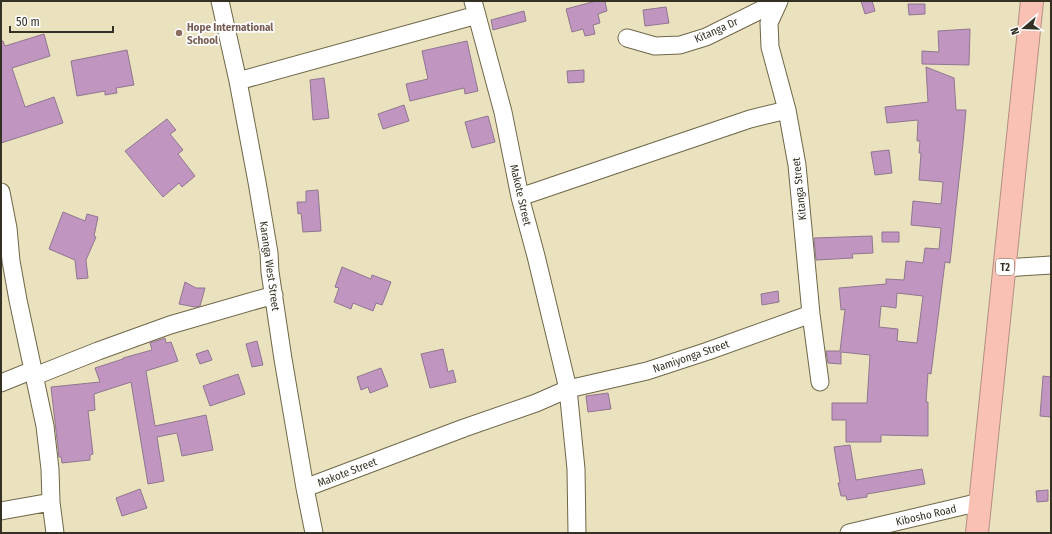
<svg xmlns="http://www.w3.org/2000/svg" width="1052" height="534" font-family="'Fira Sans Condensed',sans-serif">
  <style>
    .building { fill: #c095bf; stroke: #8f778f; fill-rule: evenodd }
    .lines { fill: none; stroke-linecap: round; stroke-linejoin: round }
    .minor-casing { stroke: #6e6748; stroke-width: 19 }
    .highway-casing { stroke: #b38f82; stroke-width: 24 }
    .minor { stroke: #fff; stroke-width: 17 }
    .highway { stroke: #f8c1b4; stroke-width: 22 }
    .education-dot { fill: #8d6e63; stroke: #fff; stroke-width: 1.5 }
    .labels { text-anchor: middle; stroke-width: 3.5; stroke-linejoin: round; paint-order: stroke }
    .shield { fill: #fff; stroke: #716f66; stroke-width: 1 }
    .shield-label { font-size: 10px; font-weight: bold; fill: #343124 }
    .education-label { font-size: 11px; font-weight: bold; fill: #785e54; stroke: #fff; text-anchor: start }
    .street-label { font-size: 11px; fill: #343124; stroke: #fff }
  </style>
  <rect width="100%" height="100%" fill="#eae1bf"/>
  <path class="building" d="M596,1H605L607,11L598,14L600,23L593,25L595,34L585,36L583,29L572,32L566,9Z
    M861,1H872L875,11L865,14Z
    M908,4H925V14L909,15Z
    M666,7L669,23L645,26L643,10Z
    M524,11L526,21L493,30L491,20Z
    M970,29L969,65L922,64V51L939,52L938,31Z
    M44,34L50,56L12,68L25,107L54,97L63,123L1,143V41H3L5,46Z
    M467,41L478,91L465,94L464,88L410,101L406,84L428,79L422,51Z
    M127,50L134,85L116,88L117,93L105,95V91L77,96L71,61Z
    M926,67L954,78L956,110H966L963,143L950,263L945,262L931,374L928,373L926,402H928V436L881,435V442H846V420H832V403H867L870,355L841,352V364L828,363L826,351H840L845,309L841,310L839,288L886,284V279L904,280L906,261L923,263L925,248L939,249L941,228L911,225L913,201L941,204L943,182L919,180L921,153H919L920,141H917L918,120L887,123L885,107L928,102ZM897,293L923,296L917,343L897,341L898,329L879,327L881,306L896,308Z
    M584,70V82L568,83L567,71Z
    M324,78L329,118L313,120L310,80Z
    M404,105L409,121L383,129L378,114Z
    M488,116L495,142L472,148L465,122Z
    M167,119L176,130L170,134L183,150L178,154L195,176L182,187L179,183L163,197L125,151Z
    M889,150L892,173L875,175L871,152Z
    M318,190L321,231L303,232L301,213L298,214L297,202H306V191Z
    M63,212L85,221L87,214L98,217L94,236L96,237L86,260L88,278L77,279L75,260L49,249Z
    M882,232H899V242H882Z
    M872,236L873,253L852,254L853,258L816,260L814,238Z
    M342,267L371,279L372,275L391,282L382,305L376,303L373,311L353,303L351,309L334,302L339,288L335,287Z
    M185,282L196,288H205L200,306L195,307L179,304Z
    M778,291L779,302L762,305L761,294Z
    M165,338L166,343L171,342L178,361L146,371L155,426L206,415L213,450L182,456L177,433L157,437L164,481L148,484L131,382L94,394L95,410L88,411L93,454L90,455V460L62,463L61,457H59L51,387L100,382L95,368L123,359V358L152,350L150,343Z
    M257,341L263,365L252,367L246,344Z
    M443,349L448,372L453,370L456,382L430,388L421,354Z
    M208,350L212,360L200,364L196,354Z
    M381,368L388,386L370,393L368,387L361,390L357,377Z
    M238,374L245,394L210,406L203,386Z
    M1043,376L1051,377V417L1040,416Z
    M608,393L611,409L588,412L586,396Z
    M850,445L856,480L922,469L925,484L867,494V497L847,500L846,496H841L838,483H840L834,447Z
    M140,489L147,508L122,516L116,498Z
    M1048,490V501L1037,502L1036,491Z"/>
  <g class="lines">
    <g class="minor-casing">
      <path id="minor" d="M220,1L238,81L257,182L269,253L270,272L283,359L305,488L314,533
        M779,1L769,23L770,47L787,110L797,165L811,314L820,382
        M627,38L655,46L680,45L706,37L779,1
        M238,81L477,15
        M1,192L8,228L11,261L18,300L45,426L50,469L51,502L55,533
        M520,197L750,119L787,110
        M1005,268L1051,265
        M35,376L98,351L170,325L274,295
        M1,383L33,370
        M305,488L464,428L536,403L568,389L536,256L520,197L503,112L473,1
        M1,511L51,502
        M577,533L576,469L568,389L647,371L708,351L811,314
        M849,533L980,502"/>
    </g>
    <g class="highway-casing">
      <path id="highway" d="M977,533L1032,1"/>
    </g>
    <use href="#minor" class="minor"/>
    <use href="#highway" class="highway"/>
  </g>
  <circle class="education-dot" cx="179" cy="33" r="4"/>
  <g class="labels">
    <rect class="shield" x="996" y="259" width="18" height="16" rx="3"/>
    <g class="shield-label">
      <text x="1005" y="271">T2</text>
    </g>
    <g class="education-label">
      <text x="187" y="31">Hope International<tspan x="187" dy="13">School</tspan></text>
    </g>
    <g class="street-label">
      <text transform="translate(716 30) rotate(-24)" y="4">Kitanga Dr</text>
      <text transform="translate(799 189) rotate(-96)" y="4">Kitanga Street</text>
      <text transform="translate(521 195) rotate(77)" y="4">Makote Street</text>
      <text transform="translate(270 266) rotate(82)" y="4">Karanga West Street</text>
      <text transform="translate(691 356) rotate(-19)" y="4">Namiyonga Street</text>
      <text transform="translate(347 472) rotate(-21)" y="4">Makote Street</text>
      <text transform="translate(926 515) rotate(-13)" y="4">Kibosho Road</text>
    </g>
  </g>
  <rect width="1052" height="534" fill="none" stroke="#343124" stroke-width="4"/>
  <g transform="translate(1024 28) rotate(251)" stroke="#ffffff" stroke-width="3" paint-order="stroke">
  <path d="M0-3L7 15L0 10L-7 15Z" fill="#343124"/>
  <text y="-6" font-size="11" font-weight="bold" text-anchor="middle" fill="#343124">N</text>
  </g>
  <path d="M10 26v6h103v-6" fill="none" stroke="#343124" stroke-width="2"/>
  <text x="16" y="26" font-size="12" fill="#343124" stroke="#ffffff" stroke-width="3" paint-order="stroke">50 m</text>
</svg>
